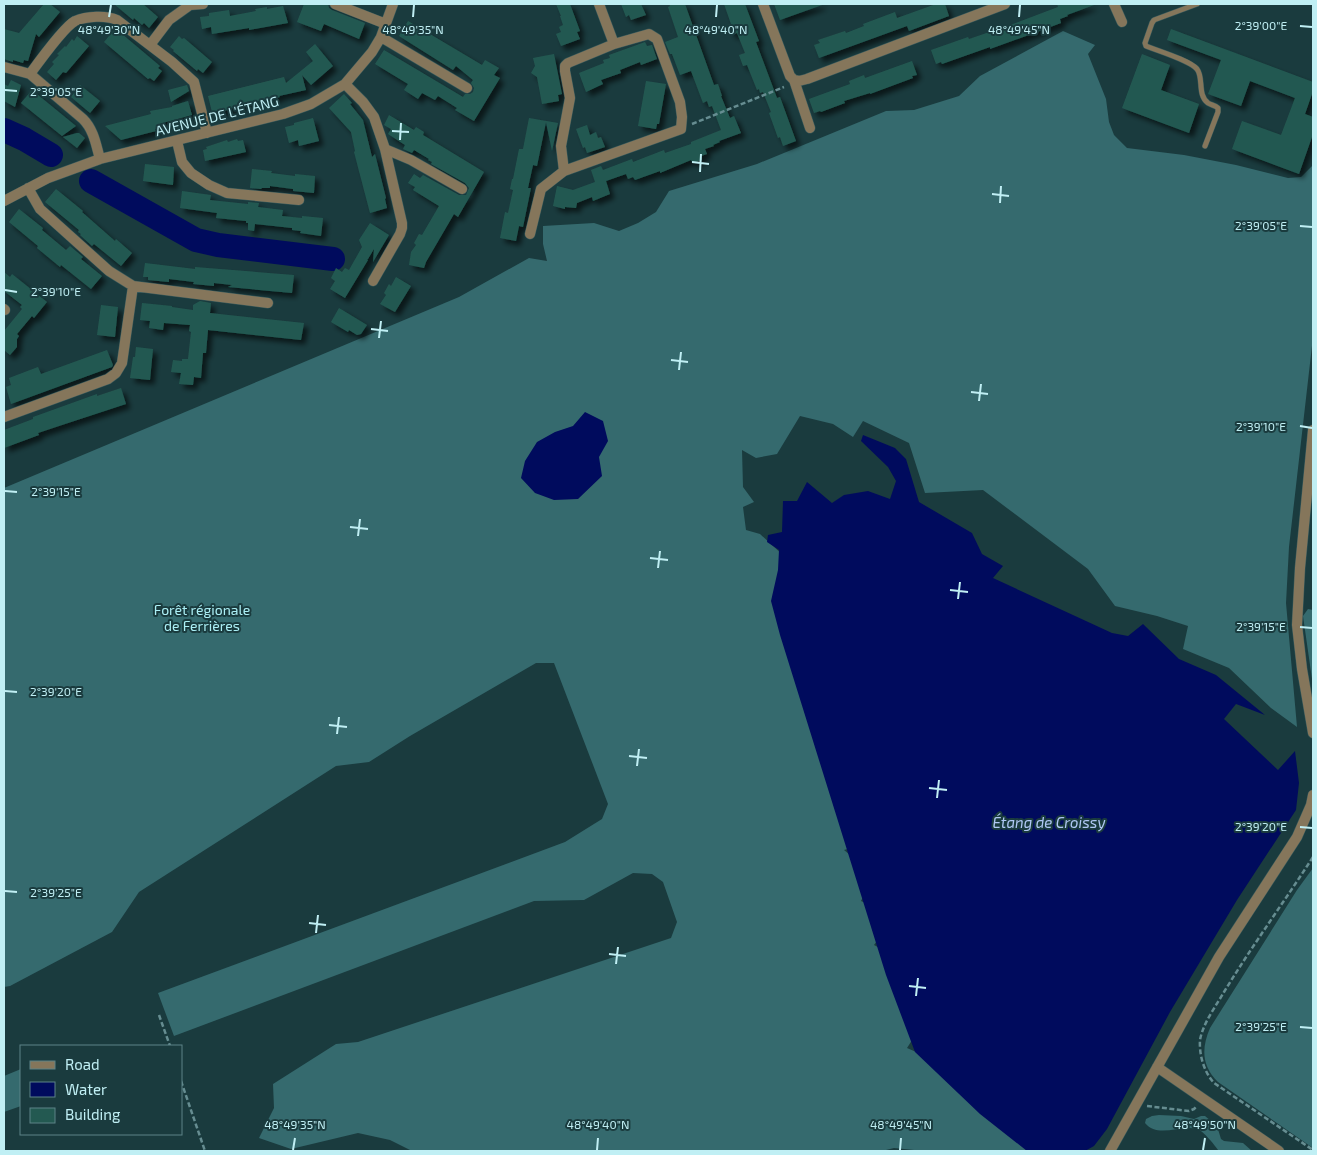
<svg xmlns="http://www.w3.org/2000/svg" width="1317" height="1155" font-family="'Exo 2',sans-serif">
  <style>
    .forest { fill: #356a6e }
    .water { fill: #000b5d }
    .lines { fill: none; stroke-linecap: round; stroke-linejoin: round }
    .river { stroke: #000b5d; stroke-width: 24 }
    .building { fill: #235951; filter: url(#shadow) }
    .service-casing { stroke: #35585b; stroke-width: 6 }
    .minor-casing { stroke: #35585b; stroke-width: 11 }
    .tertiary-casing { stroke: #35585b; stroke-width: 11 }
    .path { stroke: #668d91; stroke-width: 2.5; stroke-dasharray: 5 2.5; stroke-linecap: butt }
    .service { stroke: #85765b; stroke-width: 5 }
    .minor { stroke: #85765b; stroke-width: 10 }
    .tertiary { stroke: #85765b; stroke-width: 10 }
    .ticks { fill: none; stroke: #c0eff4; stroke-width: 2 }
    .labels { text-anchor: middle; stroke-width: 4; stroke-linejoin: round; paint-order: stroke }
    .street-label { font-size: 14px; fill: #c0eff4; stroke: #1a3b3e }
    .park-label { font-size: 14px; fill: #acf0f6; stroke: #1a3b3e }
    .water-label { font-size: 15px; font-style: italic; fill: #b0c8f4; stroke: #1a3b3e }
    .ticks-label { font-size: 12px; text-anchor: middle; fill: #c0eff4; stroke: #1a3b3e; stroke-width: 4; stroke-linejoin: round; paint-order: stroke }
  </style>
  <defs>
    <filter id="shadow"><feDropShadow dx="4.5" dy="4.5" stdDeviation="2.5" flood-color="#0009"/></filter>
  </defs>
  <rect width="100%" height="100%" fill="#1a3b3e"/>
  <path class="forest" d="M1063,31L1095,45L1088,54L1106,99L1109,122L1114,135L1127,148L1184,155L1236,165L1288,178L1301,177L1313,165V337L1289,547L1286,603L1297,727L1271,708L1229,668L1183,649L1188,626L1157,616L1115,606L1088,569L983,490L925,493L909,443L863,421L853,437L833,424L800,416L777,454L756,458L742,450L743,487L754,502L743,507L746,530L760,534L785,557L861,845L844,850L866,868L867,889L861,901L879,909L887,927L874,945L889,953L916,1034L907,1048L930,1058L1048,1151H915L914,1150L894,1148L882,1151H412L390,1140L358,1133L291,1149L259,1138L274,1108L273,1084L336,1044L358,1042L671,938L677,922L663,882L652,874L633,873L584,900L534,901L174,1036L158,993L565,842L602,819L608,804L554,663H536L410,736L369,762L336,766L139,892L112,932L10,986L4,987V488L459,297L529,258L547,261L543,244V226L594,223L619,231L638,223L656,212L669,191L757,164L886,111L914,110L959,96L980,76Z
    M1308,609L1313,610V686L1303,616Z
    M1313,868V1148L1218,1082C1202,1066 1201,1049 1210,1028L1297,890Z
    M21,1069V1106L4,1112V1076Z
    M1159,1115L1181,1116L1194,1119L1201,1116H1205L1217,1126L1221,1139L1224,1141L1243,1143L1252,1151H1219C1215,1146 1204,1131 1197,1129C1181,1124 1158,1139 1145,1123L1146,1119L1152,1116Z"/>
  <path class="water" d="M585,412L603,421L608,441L599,457L602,476L578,499L554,500L535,493L521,478L525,461L537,442L555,432L573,426Z
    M863,435L895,448L906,459L919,502L972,533L982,554L1003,566L993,578L1112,633L1128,636L1143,624L1179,659L1216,675L1265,715L1236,704L1224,719L1278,770L1295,751L1299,783L1296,810L1237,900L1170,1012L1107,1129L1094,1146L1085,1151H1027L980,1114L915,1052L886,975L780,635L771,601L778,570L779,550L767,542L768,535L782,532L783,501H797L807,482L832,503L844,495L868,491L890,499L896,481L888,467L861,441Z"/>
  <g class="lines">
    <path class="river" d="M4,130L24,139L51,155
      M91,181L196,240L218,245L333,259"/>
  </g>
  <path class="building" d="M44,4H50L60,12L39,37L36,34L28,61L24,60L23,63L13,60V62L4,59V29L19,33Z
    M114,4H143L158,17L149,28L144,23L142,25L134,18L133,20Z
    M304,4H328L329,8L332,10L365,23L359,39L324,24L321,31L297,22Z
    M556,4H570L580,31L577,32L580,39L561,46L556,34L561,32L559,27L563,25L560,16H561Z
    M621,4H641L646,15L631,20L629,15L626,17Z
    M669,4H685L714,85L718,84L722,96H721L730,118L734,116L741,133L719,141L720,142L713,145L714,146L705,149L707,154L701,156L702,160L693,163L691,160L660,173V171L635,180L633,177L628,179L626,174L606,181L610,194L593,201L592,197L577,203L576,208L565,207V209L553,206L557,186L573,190L595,182L591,170L601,166L603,170L632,159L633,162L664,150L665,153L691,144V142L721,130L712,106L709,107L707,101L703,103L691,71L680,75L672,54H670L665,42L678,37L668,7L670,6Z
    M724,4H745L759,41L756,42L777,98L780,97L796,141L783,146L780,137L778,138L769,113L771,112L763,92L760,93L759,89L757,90L747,65L743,66L739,55L745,53L737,33L732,35L728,25L731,24Z
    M774,4H822V5L780,20Z
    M936,4H945L949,16L909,31L907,26L819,58L814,45L820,43L818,40L845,31L846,33L864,26L863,24L895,12L897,18Z
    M1057,4L1094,5L1067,15L1068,16L1060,19L1061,23L1037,32L990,49V47L942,64L941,62L936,64L931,50L968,37L969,39L1013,24L1058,7Z
    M283,6L288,23L249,30V28L212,34L211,27L202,29L200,17L209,16V13L229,10L230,16L256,11L255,9L267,7V9Z
    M408,21L482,65L485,60L499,68L494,75L500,78L474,121L455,110L457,108L438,96L435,100L422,93L418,99L404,90L408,84L375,64L384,50L463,97L465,94H470L473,92L474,88L471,83L473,80L456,66L453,70L399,36Z
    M1171,29L1313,82V91L1305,114L1313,117V134L1299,174L1232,149L1242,121L1281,135L1295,98L1250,81L1241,106L1208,94L1221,60L1167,40Z
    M114,30L120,36L122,34L160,66L158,68L162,71L154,81L150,78L148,79L104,42Z
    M77,36L89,46L66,73L63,72L56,80L47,72L54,64L52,62L59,55L57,54L65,46L66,47L72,39L74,41Z
    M179,36L182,39L184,38L212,62L203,73L198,69L197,71L173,51L174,50L170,47Z
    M645,42L647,46L652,45L657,59L641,65L640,62L620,70L621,73L601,80L603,84L586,92L579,73L604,63L603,60L610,58L609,55Z
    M315,44L333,66L311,85L302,75L306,90L279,96L280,97L268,100V99L242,105L227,110L222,112L221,110L212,112L208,96L284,77L286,83L313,61L306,52Z
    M554,54L562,94L558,95L559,101L542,104L537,77L531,73L535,66L533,58Z
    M1142,54L1170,65L1161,90L1199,104L1189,133L1122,108Z
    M912,61L917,75L912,76L913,78L870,94V93L844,101L845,103L821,112L820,111L814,113L809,99L850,84L849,81L864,75L865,78Z
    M11,80L21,85L15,107L4,101V84L8,86Z
    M646,81L666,84L659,124H657L656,129L638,126Z
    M80,85L100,101L90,113L71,97Z
    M187,85L189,91L171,102L168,90Z
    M32,90L76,126L62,136L21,103Z
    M344,94L352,103L350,104L363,120L372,157L375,154L386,198L385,199L387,208L370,213L354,152L355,151L351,132L329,108Z
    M188,101L192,115L159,124L160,128L155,129L156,131L121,140L105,126L151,114L150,111L172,107V106Z
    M389,115L414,130L416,127L424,132L423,135L484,172L458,217L454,214L426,262L424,268L409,265L411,252L416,245L414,243L419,234L422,235L439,206L413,190L415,187L408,183L414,174L420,178L423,175L459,195H466L469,188L465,183L431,164L432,162L428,160L429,159L414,150L412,153L403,149L405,145L388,134L391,129L384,125Z
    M313,118L319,141L299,146L298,140L289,143L285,127L294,125V123Z
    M529,118L558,123L552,151L546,122L537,166L533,165L528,188H531L523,227L519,226L516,241L500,238L505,212L508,213L513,190L510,189L512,179H513L519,149H523Z
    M587,125L590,135L596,132L598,138L601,137L605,147L587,153L585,147L583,148L576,129Z
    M77,133H79L85,138L77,148L63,137Z
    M237,139L238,141L243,140L246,152L205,161L203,150L207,149L206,147L227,140L228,142Z
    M145,164L174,167L173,185L143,181Z
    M252,169L272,171L271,173L295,176V174L315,176L314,193L293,191V189L270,186V188H262L261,189L250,188Z
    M56,189L83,211L82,212L115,241L116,239L132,253L121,266L94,244L92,246L80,235L81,234L78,232L79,230L45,202Z
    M182,191L211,195L210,200L248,204V202L259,203L258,207L283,210L282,216L302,218V216L323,218L321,236L300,233L301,231L292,230V228L255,224L254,231L248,230V223H246V221L216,218L217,213L180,208Z
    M19,209L43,228L42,230L66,250L70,246L83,257L81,259L102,276L91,289L61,265L60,267L37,248L38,246L9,222Z
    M370,223L389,235L373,262L374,249L368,259H367L368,260L345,298L330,289L335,281L331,278L336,268L342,272L345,268L349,270L362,247L359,240Z
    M145,263L195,269V267L294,275L292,293L228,287L232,285L214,283V286L193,284L194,282L169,279V282L148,280V277H143Z
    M4,272L10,277L12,274L47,302L34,318L32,316L17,334L19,336L17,339V347L10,355L4,350V331L22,309L20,307L22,305L4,291Z
    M396,277L411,286L395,312L380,304L386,295L384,293L389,284L391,286Z
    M200,301L211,303L210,313L304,323L301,340L208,330L206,353H203L201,378L194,377L193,385L179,384L181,373L171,372L173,360L182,361V359H188L191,332L189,331L190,325L164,323L163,330L149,328L150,321L140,320L142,303L172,306V307L193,310V305Z
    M101,305L118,307L115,337L97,335Z
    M339,308L367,325L361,334L357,335L349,330L348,332L331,322Z
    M136,347L153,349L150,380L130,378L133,357H135Z
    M107,350L113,365L112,367L11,404L6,387L11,385L9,378L38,367L41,374Z
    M121,388L126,404L62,425L38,433L39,435L4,448V430L33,419V417L97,394V396Z"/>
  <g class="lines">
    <g class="service-casing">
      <path id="service" d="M1197,4L1154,20L1152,23L1145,43L1146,46C1158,51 1189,60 1197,69C1204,78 1197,95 1208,103C1211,105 1215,105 1218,108V112L1205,146"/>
    </g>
    <g class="minor-casing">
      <path id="minor" d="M335,4L386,24
        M763,4L790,76L794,80L810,128
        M1114,4L1122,22
        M381,37L467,88
        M150,45L169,20L190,5L203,4
        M4,67L30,74L83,119C94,130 96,145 100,159
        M30,74C38,63 64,27 75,21C87,16 106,15 117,20L172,62L194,82L207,133
        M794,80L799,81L807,79L1005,4
        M345,84L363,102L374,117L385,149L402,223V228L400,234L373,281
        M177,141L182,162L191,173L209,185L227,193L299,200
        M385,149L411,160L462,189
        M564,171L561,146L570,98L565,71V66L568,63L614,44L599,4
        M28,188L40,209L109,271L133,286L268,303
        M4,201L48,178L100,159L283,114L311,104L345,84L372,52L381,37L393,4
        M530,234L541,189L564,171L681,129L682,117L680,102L657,39L649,34L614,44
        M4,309L5,310
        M4,417L108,379L116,373L122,363L133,286"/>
    </g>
    <g class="tertiary-casing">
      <path id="tertiary" d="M1313,430L1300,568L1297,625L1302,669L1313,733
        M1157,1067L1279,1151
        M1110,1151L1219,957L1297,837L1311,805L1313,795"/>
    </g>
    <path class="path" d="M692,124L784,87
      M1313,857C1284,902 1252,946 1224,992C1216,1006 1203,1023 1200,1040C1199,1055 1204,1072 1214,1083L1313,1150
      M159,1015L170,1046
      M181,1081L205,1151
      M1147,1106L1189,1111L1194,1109L1197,1106"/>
    <use href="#service" class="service"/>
    <use href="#minor" class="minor"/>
    <use href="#tertiary" class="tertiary"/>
  </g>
  <path class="ticks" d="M109,17L111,5M413,17L414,5M716,17L717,5M1019,17L1020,5M1300,26L1312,27M5,90L17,91M392,131L409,132M400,140L401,123M692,162L709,164M700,172L701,154M992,194L1009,196M1000,203L1001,186M1300,226L1312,227M5,290L17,292M371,329L388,331M379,338L381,321M671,360L688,362M679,370L681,352M971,392L988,394M979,401L981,384M1300,426L1312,428M5,491L17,492M350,527L368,529M358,536L360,519M650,558L668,560M658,568L660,551M950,590L968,592M958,599L960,582M1300,627L1312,628M5,691L17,692M329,725L347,727M337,734L339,717M629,756L647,758M637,766L639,749M929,788L947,790M937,798L939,780M1300,827L1312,828M5,891L17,892M309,923L326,925M316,933L318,915M609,954L626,956M616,964L618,947M909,986L926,988M916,996L918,978M1300,1027L1312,1028M293,1150L295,1138M597,1150L598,1138M900,1150L901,1138M1203,1150L1205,1138"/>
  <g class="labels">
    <g class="street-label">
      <text transform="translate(217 116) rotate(-14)" y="5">AVENUE DE L'ÉTANG</text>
    </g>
    <g class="park-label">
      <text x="202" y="615">Forêt régionale<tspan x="202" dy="16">de Ferrières</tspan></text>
    </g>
    <g class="water-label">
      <text x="1049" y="828">Étang de Croissy</text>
    </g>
  </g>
  <g class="ticks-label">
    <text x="1261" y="30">2°39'00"E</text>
    <text x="109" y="34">48°49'30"N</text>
    <text x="413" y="34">48°49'35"N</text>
    <text x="716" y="34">48°49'40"N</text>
    <text x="1019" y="34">48°49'45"N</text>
    <text x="56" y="96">2°39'05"E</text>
    <text x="1261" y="230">2°39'05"E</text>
    <text x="56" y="296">2°39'10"E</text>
    <text x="1261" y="431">2°39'10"E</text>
    <text x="56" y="496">2°39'15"E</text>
    <text x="1261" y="631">2°39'15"E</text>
    <text x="56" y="696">2°39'20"E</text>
    <text x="1261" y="831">2°39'20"E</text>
    <text x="56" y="897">2°39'25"E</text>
    <text x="1261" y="1031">2°39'25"E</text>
    <text x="295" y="1129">48°49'35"N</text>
    <text x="598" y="1129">48°49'40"N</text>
    <text x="901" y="1129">48°49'45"N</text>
    <text x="1205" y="1129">48°49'50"N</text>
  </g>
  <rect width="1317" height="1155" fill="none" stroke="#c0eff4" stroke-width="10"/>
  <rect x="20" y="1045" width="162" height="90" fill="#1a3b3e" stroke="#5c8387"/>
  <rect x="30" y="1061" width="25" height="8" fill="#85765b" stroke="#5c8387"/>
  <text x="65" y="1070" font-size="15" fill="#c0eff4">Road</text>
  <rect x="30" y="1082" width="25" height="15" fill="#000b5d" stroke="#5c8387"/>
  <text x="65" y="1095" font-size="15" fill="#c0eff4">Water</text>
  <rect x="30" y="1108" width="25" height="15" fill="#235951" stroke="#5c8387"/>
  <text x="65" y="1120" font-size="15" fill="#c0eff4">Building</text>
</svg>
